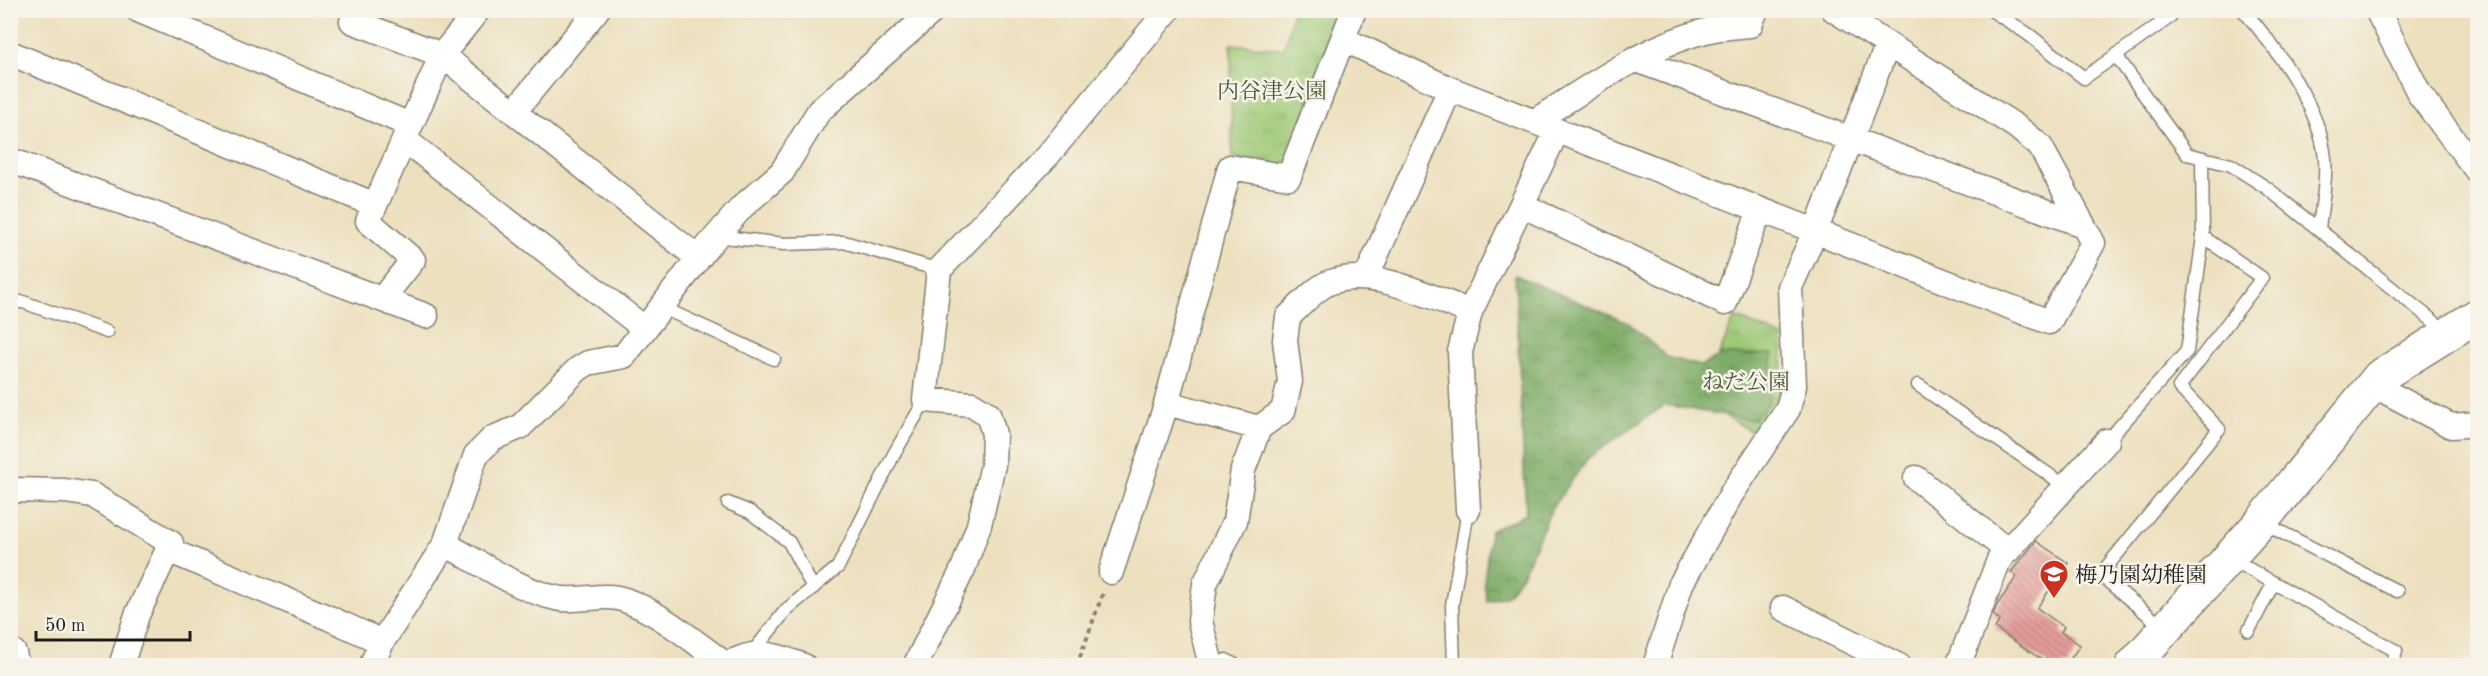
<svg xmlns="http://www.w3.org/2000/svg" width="2488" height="676" font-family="'Old Standard TT','Noto Serif JP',serif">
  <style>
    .grass { fill: url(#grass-tufts); stroke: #5c7248; stroke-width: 1.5 }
    .forest { fill: url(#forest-crowns); stroke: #4d6441; stroke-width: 1.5 }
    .building { fill: url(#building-back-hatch) }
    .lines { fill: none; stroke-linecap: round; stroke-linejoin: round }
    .lane-casing { stroke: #847e6e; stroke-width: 15 }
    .street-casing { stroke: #847e6e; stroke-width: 27 }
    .secondary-casing { stroke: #847e6e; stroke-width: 36 }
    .path { stroke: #847e6e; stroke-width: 4; stroke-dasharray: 4.5 4.5; stroke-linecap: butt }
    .lane { stroke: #fff; stroke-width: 12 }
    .street { stroke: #fff; stroke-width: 24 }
    .secondary { stroke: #fff; stroke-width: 33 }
    .labels { text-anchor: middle; stroke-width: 5; stroke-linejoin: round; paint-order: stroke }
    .park-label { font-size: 22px; fill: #49583b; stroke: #f7f3e8 }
    .poi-label { font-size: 22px; fill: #1c1c1c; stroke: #f7f3e8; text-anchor: start }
  </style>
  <defs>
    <pattern id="grass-tufts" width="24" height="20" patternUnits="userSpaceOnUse" patternTransform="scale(1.5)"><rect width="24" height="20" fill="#9dc875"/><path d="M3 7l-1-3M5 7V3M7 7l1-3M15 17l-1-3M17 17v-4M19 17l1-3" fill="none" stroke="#87ab65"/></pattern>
    <pattern id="forest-crowns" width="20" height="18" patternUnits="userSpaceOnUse" patternTransform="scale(1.5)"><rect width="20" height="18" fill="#7eac66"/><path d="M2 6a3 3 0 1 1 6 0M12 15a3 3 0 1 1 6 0" fill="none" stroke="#668b53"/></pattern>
    <pattern id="building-back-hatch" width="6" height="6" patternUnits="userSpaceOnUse" patternTransform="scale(1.5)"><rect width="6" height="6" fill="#e49c9b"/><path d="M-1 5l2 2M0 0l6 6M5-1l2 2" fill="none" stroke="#b87e7e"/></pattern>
  </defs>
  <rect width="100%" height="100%" fill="#f7f3e8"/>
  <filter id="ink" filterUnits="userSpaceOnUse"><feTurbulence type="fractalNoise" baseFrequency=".0167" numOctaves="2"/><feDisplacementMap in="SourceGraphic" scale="12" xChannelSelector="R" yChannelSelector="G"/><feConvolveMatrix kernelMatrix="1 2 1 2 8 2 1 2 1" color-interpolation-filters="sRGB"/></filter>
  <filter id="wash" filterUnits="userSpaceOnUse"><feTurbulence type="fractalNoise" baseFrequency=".008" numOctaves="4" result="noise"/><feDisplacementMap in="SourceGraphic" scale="24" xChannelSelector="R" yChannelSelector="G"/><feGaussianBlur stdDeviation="1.35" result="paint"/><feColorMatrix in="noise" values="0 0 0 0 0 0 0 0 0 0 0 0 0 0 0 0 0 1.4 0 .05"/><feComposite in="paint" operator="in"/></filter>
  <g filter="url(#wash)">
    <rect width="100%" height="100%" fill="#ede0bf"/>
    <path class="grass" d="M1342,10L1288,160L1277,166L1232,157L1231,44L1284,49L1293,11Z
      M1735,317L1783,337L1782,389L1759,436L1699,401Z"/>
    <path class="forest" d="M1515,275L1628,323L1667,357L1701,366L1720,355L1773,354L1768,404L1753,420L1665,405L1588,458L1552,508L1523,573L1507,595L1487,601L1484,583L1490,531L1526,514Z"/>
    <g id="blocks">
      <path class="building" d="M2036,541L2068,563L2037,608L2064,627L2061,632L2080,645L2066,666H2051L1995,628L2000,620L1993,615L1997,605L2017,576L2011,572Z"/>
    </g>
  </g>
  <g filter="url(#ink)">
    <use href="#blocks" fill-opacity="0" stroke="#847e6e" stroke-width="1.5"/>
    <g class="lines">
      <g class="lane-casing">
        <path id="lane" d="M1991,10L2028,34L2084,78L2170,17L2162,10
          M2243,10C2276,47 2321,109 2325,159C2327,182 2321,207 2319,229
          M2117,57L2187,154L2231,165L2267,188L2448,333
          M716,236L784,244L844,242L939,270
          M10,302H23L107,332
          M661,307L774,359
          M1918,385L2067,487
          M2107,441L2187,351L2203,237L2202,158
          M728,503L750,512L789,542L813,588
          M2261,522L2397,591
          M2231,559L2396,651L2392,666
          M2164,628L2100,575L2219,429L2179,387L2262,278L2203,237
          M2249,630L2273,584
          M753,652L786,610L838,567L894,454L925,400
          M1210,666L1226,660L1237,666
          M1454,666L1452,605L1468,510"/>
      </g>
      <g class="street-casing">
        <path id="street" d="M138,10L410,125
          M360,10L352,21L442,55L698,258
          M2377,10L2420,95L2478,172
          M1343,39L1450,89L2049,322L2093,243L2040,146L2017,127L1834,10
          M10,53L375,205
          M1634,59L2083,225
          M514,112L597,10
          M1535,121C1591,86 1648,43 1714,29C1726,27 1738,26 1750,25L1756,10
          M404,139L645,329
          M10,160L426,316
          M1522,205L1725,303L1760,210
          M1366,278L1450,89
          M382,299L413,260L368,221L442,55L478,10
          M1470,312L1557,131
          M2373,385L2451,426L2478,424
          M1167,403L1259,428
          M1916,478L2008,551
          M10,490L65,491L92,495L171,543L137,615L121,666
          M445,544C477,561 521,591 556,598C578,603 603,592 625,600C661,613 694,642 725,664
          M168,550L329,618L382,642
          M1111,572L1165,408L1230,167L1289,177L1354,10
          M1783,608L1899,666
          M1211,665L1200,621L1205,584L1235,521L1243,470L1259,428L1283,411L1290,381L1285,340L1288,317C1300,306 1316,287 1331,282C1373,267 1431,297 1470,312L1460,352L1468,510
          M371,666L382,642L445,544L476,455L493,438L520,427L578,369L588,363L624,356L708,246L742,207L782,172L819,111L934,10
          M724,666C759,647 769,654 804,666
          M915,666L963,569L979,525L993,465L994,434L988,414L972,404L925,400L939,270L1048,155L1168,10
          M1655,666L1681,584L1732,493L1788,409L1794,386L1790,287L1815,232L1887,46
          M1958,666L1999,560L2107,441"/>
      </g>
      <g class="secondary-casing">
        <path id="secondary" d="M10,655L12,666
          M2132,666L2261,522L2379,377L2478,315"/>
      </g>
      <path class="path" d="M1077,666L1104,590"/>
      <use href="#lane" class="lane"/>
      <use href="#street" class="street"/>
      <use href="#secondary" class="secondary"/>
    </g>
  </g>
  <defs>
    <g id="school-pin" transform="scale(1.5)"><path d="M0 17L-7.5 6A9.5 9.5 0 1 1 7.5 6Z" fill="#c8321e" stroke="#f7f3e8"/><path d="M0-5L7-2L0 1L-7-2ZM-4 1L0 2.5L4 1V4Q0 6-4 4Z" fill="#fff"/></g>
  </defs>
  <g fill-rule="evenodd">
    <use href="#school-pin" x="2054" y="574"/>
  </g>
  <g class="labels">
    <g class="park-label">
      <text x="1272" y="98">内谷津公園</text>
      <text x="1746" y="389">ねだ公園</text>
    </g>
    <g class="poi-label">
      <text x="2075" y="582">梅乃園幼稚園</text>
    </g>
  </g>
  <rect width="2488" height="676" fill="none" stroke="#f7f3e8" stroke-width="36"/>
  <path d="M36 631v9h154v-9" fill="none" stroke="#1c1c1c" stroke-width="3"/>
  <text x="45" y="631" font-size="18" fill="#1c1c1c" stroke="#f7f3e8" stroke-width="4.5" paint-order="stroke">50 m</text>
</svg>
